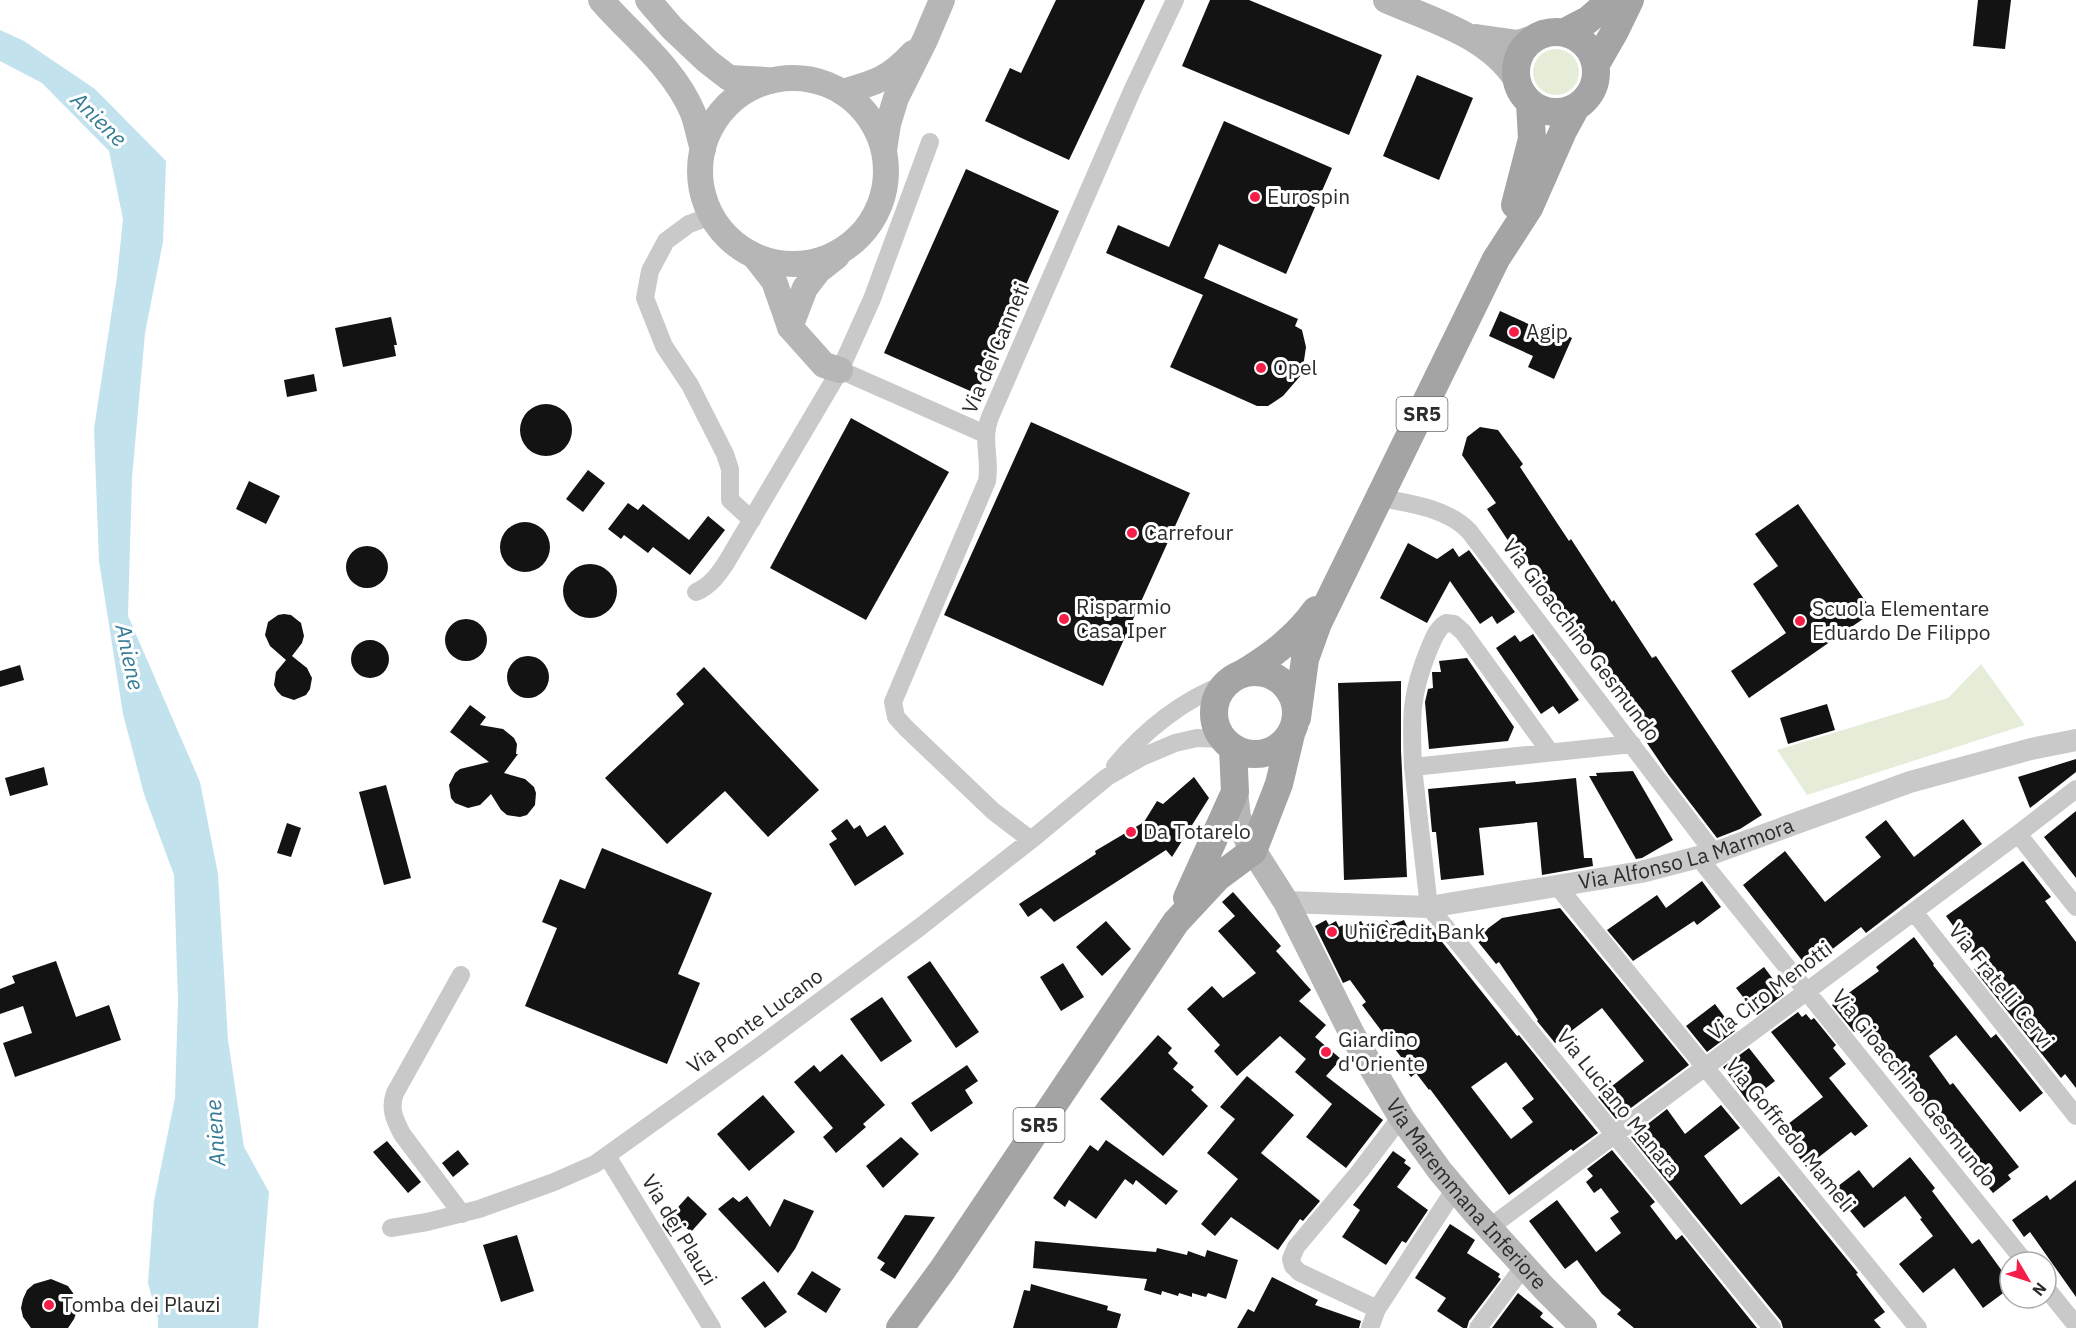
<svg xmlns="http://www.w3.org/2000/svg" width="2076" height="1328" font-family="'IBM Plex Sans',sans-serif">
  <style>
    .green { fill: #e5ecd8 }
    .water { fill: #c2e2ee }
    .building { fill: #131313; fill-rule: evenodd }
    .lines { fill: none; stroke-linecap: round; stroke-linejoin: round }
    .minor { stroke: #c9c9c9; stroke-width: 18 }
    .tertiary { stroke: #c9c9c9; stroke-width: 22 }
    .secondary { stroke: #b6b6b6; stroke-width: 26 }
    .primary { stroke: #a4a4a4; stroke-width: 28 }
    .poi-dot { fill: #f41e48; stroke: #fff; stroke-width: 2 }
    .labels { text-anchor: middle; stroke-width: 6; stroke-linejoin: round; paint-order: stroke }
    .shield { fill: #fff; stroke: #6b6b6b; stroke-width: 1.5 }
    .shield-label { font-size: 20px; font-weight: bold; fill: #2c2c2c }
    .poi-label { font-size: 21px; fill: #2c2c2c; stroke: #fff; text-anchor: start }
    .street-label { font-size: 21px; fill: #2c2c2c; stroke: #fff }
    .water-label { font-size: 22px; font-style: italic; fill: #347b95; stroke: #fff }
  </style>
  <rect width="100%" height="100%" fill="#fff"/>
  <path class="green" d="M1533 72a23 23 0 1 1 46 0a23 23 0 1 1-46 0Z
    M1981,664L2025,725L1807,795L1777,750L1948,698Z"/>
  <path class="water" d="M0,30L24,41L95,89L166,161L163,242L145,333L132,478L128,616L200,782L218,874L228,1040L244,1147L269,1192L258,1328H158V1319L148,1283L154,1201L175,1098L178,1001L174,875L144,794L123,714L99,561L94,429L117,277L123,219L109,151L42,83L0,61Z"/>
  <path class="building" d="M1056,0H1145L1069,160L985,121L1010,68L1021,73Z
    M1210,0H1249L1382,55L1349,135L1182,66Z
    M1978,0H2011L2005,49L1973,46Z
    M1417,75L1473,98L1439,180L1383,156Z
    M1224,121L1332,168L1286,274L1219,244L1204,278L1298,319L1295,326L1302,330L1306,347L1302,374L1283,396L1268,406H1257L1170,367L1203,295L1106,253L1118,225L1169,247Z
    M966,169L1059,211L977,394L884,353Z
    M1500,311L1544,331L1546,326L1572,338L1554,379L1528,367L1533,356L1489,336Z
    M391,317L397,345H394L396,356L343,367L335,328Z
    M314,374L317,391L287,397L284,380Z
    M520 430a26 26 0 1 1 52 0a26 26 0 1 1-52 0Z
    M851,418L949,472L866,620L770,568Z
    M1031,422L1190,493L1103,686L944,615Z
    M1480,427L1498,430L1523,464L1520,467L1569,541L1571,539L1612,602L1614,600L1652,658L1656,656L1762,815L1740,829L1717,838L1668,774L1647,743L1652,739L1608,671L1604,673L1564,612L1561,614L1523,555L1519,557L1487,509L1496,503L1462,455L1467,437Z
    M588,470L605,483L583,512L566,499Z
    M249,481L280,496L266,524L236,509Z
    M628,503L638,510L643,504L689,540L708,516L725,530L690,575L653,547L648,553L624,535L621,539L608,529Z
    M1798,504L1873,612L1749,698L1731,671L1786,633L1753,584L1778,566L1755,534Z
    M500 547a25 25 0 1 1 50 0a25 25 0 1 1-50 0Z
    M1408,543L1437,559L1453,548L1459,557L1469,550L1515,612L1497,624L1492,616L1480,624L1450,581L1427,623L1380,598Z
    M346 567a21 21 0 1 1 42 0a21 21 0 1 1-42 0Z
    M563 591a27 27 0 1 1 54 0a27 27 0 1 1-54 0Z
    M284,614L291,615L301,623L304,636L302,643L292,656L307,668L312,678L310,689L306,695L294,700L282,696L277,691L274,685L276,672L286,660L270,646L265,635L268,622L278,615Z
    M445 640a21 21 0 1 1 42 0a21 21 0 1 1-42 0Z
    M1533,634L1579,700L1559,714L1553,706L1541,714L1496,648L1515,635L1520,642Z
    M351 659a19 19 0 1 1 38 0a19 19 0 1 1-38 0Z
    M507 677a21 21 0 1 1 42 0a21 21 0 1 1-42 0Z
    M1467,658L1514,727L1508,741L1429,749L1425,702L1428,689L1433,688L1432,672H1441L1439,661Z
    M20,665L24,680L0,687V671Z
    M704,667L819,790L768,837L725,791L667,844L605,778L684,704L676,694Z
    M1401,681V750L1407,877L1344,880L1338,683Z
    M1827,704L1835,730L1788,744L1780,718Z
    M470,705L486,717L480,725L503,729L514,738L517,744L516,754H518L504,773L525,779L534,787L536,793L535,805L527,815L520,817L507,815L501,810L491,794L480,805L468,808L455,803L451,798L449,785L455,773L460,769L489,762L450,732Z
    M2076,759V772L2030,808L2018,777Z
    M44,767L48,785L10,796L5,778Z
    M1633,771L1673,840L1642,858L1636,859L1589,776H1597L1596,773Z
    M1194,777L1209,798L1172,857L1166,850L1054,922L1041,908L1028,917L1019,904L1096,854L1095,851L1144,822L1157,801L1163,804Z
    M1576,778L1584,858H1592L1593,866L1542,875L1537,822L1479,828L1484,875L1441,880L1436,832H1432L1428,789L1515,781L1516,784Z
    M386,785L411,878L384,885L359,792Z
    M2076,811V878L2044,837Z
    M847,819L854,829L860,825L867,837L885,825L904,854L855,886L829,844L837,839L831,831Z
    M1963,819L1982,844L1866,933L1861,927L1808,968L1743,885L1785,851L1825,902L1881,857L1865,837L1886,820L1914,857Z
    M287,823L301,828L291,857L277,853Z
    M602,848L712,893L678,974L700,983L667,1064L525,1006L557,928L542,922L560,879L585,889Z
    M2023,861L2051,897L2045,901L2076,942V1088L2065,1074L2061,1078L1984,982L1974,969L1981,964L1946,916Z
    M1702,881L1721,907L1697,925L1694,921L1633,961L1607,930L1657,895L1666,908Z
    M1233,892L1281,946L1276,951L1311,990L1299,1001L1326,1025L1315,1037L1341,1059L1326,1076L1383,1120L1346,1168L1306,1137L1332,1104L1295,1072L1306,1059L1280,1036L1237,1076L1214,1051L1220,1045L1187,1009L1212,986L1223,998L1256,973L1218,931L1235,916L1222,902Z
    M1560,908L1689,1065L1616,1119L1598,1097L1644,1061L1602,1008L1555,1043L1537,1021L1538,1020L1499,962L1496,964L1475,938L1502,918Z
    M1326,920L1329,925L1336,921L1339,927L1349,922L1351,926L1361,921L1364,926L1374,921L1376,925L1387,920L1390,925L1404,920L1414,941L1431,928L1517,1036L1519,1035L1598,1133L1573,1151L1571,1149L1509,1195L1430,1089L1429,1090L1416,1073L1411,1077L1397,1059L1401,1057L1362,1005L1366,1002L1350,980L1343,983L1315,926ZM1506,1062L1534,1099L1522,1108L1533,1122L1511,1139L1471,1087Z
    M1106,921L1131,949L1102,976L1076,947Z
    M1914,937L1934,964L1933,965L1991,1038L1996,1034L2043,1093L2020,1112L1956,1035L1929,1056L1950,1085L1953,1083L2019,1167L2008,1175L2011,1179L1993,1193L1911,1092L1909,1093L1861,1027L1854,1032L1832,1005L1879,971L1876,967Z
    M56,961L76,1017L109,1005L121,1040L15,1077L3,1043L32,1033L23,1006L0,1014V989L15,983L12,976Z
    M930,961L979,1032L956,1048L907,977Z
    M1063,963L1084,997L1061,1011L1040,977Z
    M1764,967L1784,994L1757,1015L1736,988Z
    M882,997L912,1041L881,1062L850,1019Z
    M1715,1004L1735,1031L1707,1052L1686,1026Z
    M1798,1012L1802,1017L1806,1014L1811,1020L1814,1018L1836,1045L1833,1048L1846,1064L1829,1078L1868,1126L1855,1136L1851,1132L1806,1167L1779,1131L1823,1097L1771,1032Z
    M1158,1035L1172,1048L1168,1053L1178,1063L1173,1069L1194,1087L1191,1090L1208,1106L1163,1156L1100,1099Z
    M1749,1048L1775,1081L1748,1102L1723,1067Z
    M842,1054L885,1105L863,1124L866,1127L836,1153L823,1137L833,1128L794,1082L814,1065L820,1072Z
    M967,1065L978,1081L965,1090L973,1103L931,1132L911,1103Z
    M1247,1076L1294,1115L1261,1153L1320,1201L1303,1221L1300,1219L1278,1250L1231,1217L1215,1236L1201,1224L1238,1179L1207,1153L1235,1119L1220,1107Z
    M763,1095L795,1132L749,1171L717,1134Z
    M1721,1105L1740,1128L1704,1156L1741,1205L1779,1176L1858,1273L1856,1274L1885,1312L1874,1320L1881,1328H1783L1781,1321L1631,1137L1667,1109L1685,1134Z
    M901,1137L919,1154L883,1188L866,1166Z
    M1106,1140L1178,1191L1166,1205L1136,1180L1133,1185L1125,1179L1096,1219L1069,1200L1065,1207L1053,1198L1090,1145L1098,1151Z
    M387,1141L421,1182L408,1193L373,1152Z
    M458,1150L469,1164L453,1177L442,1163Z
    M1612,1150L1655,1202L1650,1206L1676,1240L1682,1235L1757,1328H1634L1617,1314L1621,1310L1602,1294L1577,1260L1565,1269L1529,1221L1557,1200L1596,1252L1621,1233L1610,1218L1619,1212L1601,1188L1594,1193L1586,1182L1593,1176L1587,1169Z
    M1393,1151L1406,1160L1404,1163L1411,1168L1397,1187L1428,1210L1406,1243L1402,1241L1386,1265L1342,1237L1360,1210L1353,1205Z
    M1910,1157L1935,1188L1932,1191L1972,1244L1979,1239L2010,1282V1288L1983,1308L1954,1268L1923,1293L1899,1264L1933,1236L1920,1219L1922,1218L1905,1196L1864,1228L1833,1190L1859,1170L1873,1188Z
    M2076,1180V1297L2030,1232L2024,1237L2012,1220L2047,1195L2050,1200Z
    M688,1196L707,1214L691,1232L682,1224L671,1237L662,1225Z
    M747,1196L770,1227L784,1199L814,1211L795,1249L778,1273L718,1209L733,1197L739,1202Z
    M905,1215L935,1217L895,1279L880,1270L885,1263L877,1258Z
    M1450,1224L1475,1240L1467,1253L1500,1274L1498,1277L1501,1279L1469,1321L1467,1328H1463L1437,1311L1446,1298L1415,1278Z
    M517,1235L534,1291L501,1302L483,1245Z
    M1035,1241L1156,1252L1157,1248L1187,1255L1188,1251L1205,1257L1207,1250L1238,1260L1226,1299L1208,1293L1206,1297L1192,1293V1297L1179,1293L1178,1296L1162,1291L1161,1295L1144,1290L1147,1279L1033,1268Z
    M812,1271L841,1289L826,1313L797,1294Z
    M1272,1277L1318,1300L1315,1305L1361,1321L1359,1328H1237L1248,1309L1254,1312Z
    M51,1279L68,1286L73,1293L77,1311L74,1319L68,1328H31L23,1317L21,1308L23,1299L27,1290L34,1284Z
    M764,1281L787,1312L765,1328L741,1298Z
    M1031,1284L1108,1306L1107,1310L1121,1314L1117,1328H1013L1024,1290L1030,1291Z
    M1518,1293L1543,1313L1540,1317L1554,1328H1492Z"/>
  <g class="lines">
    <path class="minor" d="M711,216L689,224L666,241L650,271L645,298L664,346L690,385L725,454L730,469V500L752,520
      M840,370L985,434
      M1381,498C1411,504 1447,508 1469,531L1714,853
      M696,592C710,586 718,575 726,563L840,370L872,299L930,142
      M1632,744L1413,767L1429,907L1772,1328
      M1115,766C1144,731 1183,699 1226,684
      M1413,767C1411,718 1410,695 1429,649C1433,640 1437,628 1446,623L1454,624L1463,632L1550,752
      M2018,834L2076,907
      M1031,840L993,811L906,728L896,717L893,702L987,481C991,457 981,440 990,417L1132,91L1175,0
      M1699,858L2025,1262
      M1558,887L1918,1328
      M1914,912L2076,1116
      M461,975L395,1093C389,1109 395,1120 402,1134L462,1214
      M1401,1117L1360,1171L1296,1247L1291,1259L1293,1266L1299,1272L1377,1309L1455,1189
      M607,1156L712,1328
      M391,1228L427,1222L479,1209L554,1182L595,1164L757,1048L920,927L1031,840L1107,777L1142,757L1175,743L1197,738L1223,739
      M1489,1228L2018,834L2076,789
      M2046,1288L2076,1325
      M1370,1328L1377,1309
      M1478,1328L1524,1266"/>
    <path class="tertiary" id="s1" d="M1286,902L1429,907L1641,872L1714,853L1910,782L2031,749L2076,740"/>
    <g class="secondary">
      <path d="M601,0C632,36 674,67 693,113C697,124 699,137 703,149"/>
      <path d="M648,0L672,28L707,61L729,78L766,80"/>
      <path d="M1386,0C1431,20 1488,35 1516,79"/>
      <path d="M1476,37L1518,43L1533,38"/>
      <circle cx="793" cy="171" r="93"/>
      <path d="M842,92C875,83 889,79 913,53"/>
      <path d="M884,150L888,124L896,98L925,40L942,0"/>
      <path d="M756,258L774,281L790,327L824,365L840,370"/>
      <path d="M790,327L805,288L818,271L837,256"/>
      <path id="s2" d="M1235,792L1238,817L1248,842L1286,902L1353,1036L1401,1117L1440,1171L1472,1209L1544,1288L1584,1328"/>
    </g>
    <path class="primary" d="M1516 72a40 40 0 1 1 80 0a40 40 0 1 1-80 0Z
      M1565,32L1588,20L1611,0
      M1596,64L1615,31L1630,0
      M1515,205L1532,139L1530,103
      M1214 713a41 41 0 1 1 82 0a41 41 0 1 1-82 0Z
      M1240,675C1270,657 1296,638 1316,610
      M1297,718L1305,659L1318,623L1496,259L1529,208L1563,131L1576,107
      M1187,898L1235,792L1233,748
      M900,1328L943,1269L1176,922L1218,877L1253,851L1279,784L1291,734"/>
  </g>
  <g class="poi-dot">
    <circle cx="1255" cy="197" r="6"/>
    <circle cx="1514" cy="332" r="6"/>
    <circle cx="1261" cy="368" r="6"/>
    <circle cx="1132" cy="533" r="6"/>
    <circle cx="1064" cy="619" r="6"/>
    <circle cx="1800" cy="621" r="6"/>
    <circle cx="1131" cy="832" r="6"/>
    <circle cx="1332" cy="932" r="6"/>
    <circle cx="1326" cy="1052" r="6"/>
    <circle cx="49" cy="1305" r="6"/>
  </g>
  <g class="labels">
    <g class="shield">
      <rect x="1396.5" y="397" width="51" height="34" rx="4.5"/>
      <rect x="1013.5" y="1108" width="51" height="34" rx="4.5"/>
    </g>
    <g class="shield-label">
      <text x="1422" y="421">SR5</text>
      <text x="1039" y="1132">SR5</text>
    </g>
    <g class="poi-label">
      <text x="1267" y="204">Eurospin</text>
      <text x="1526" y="339">Agip</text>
      <text x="1273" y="375">Opel</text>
      <text x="1144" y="540">Carrefour</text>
      <text x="1076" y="614">Risparmio<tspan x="1076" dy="24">Casa Iper</tspan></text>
      <text x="1812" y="616">Scuola Elementare<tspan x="1812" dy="24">Eduardo De Filippo</tspan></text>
      <text x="1143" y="839">Da Totarelo</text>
      <text x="1344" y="939">UniCredit Bank</text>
      <text x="1338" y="1047">Giardino<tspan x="1338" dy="24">d'Oriente</tspan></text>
      <text x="61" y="1312">Tomba dei Plauzi</text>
    </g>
    <g class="street-label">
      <text transform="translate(996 348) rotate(-67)" y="7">Via dei Canneti</text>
      <text transform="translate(1581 640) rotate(53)" y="7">Via Gioacchino Gesmundo</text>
      <text dy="7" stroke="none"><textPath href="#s1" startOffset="406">Via Alfonso La Marmora</textPath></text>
      <text transform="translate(2001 986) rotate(51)" y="7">Via Fratelli Cervi</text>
      <text transform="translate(1770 991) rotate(-37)" y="7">Via Ciro Menotti</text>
      <text transform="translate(755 1021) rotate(-36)" y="7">Via Ponte Lucano</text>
      <text transform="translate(1914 1088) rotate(51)" y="7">Via Gioacchino Gesmundo</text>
      <text transform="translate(1618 1103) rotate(51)" y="7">Via Luciano Manara</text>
      <text transform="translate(1790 1135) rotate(51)" y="7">Via Goffredo Mameli</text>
      <text dy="7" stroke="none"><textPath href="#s2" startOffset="468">Via Maremmana Inferiore</textPath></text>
      <text transform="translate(679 1230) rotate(59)" y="7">Via dei Plauzi</text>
    </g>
    <g class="water-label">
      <text transform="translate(99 119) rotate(44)" y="8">Aniene</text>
      <text transform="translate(130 657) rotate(78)" y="8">Aniene</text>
      <text transform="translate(215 1133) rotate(-94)" y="8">Aniene</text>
    </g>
  </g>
  <g transform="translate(2028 1280) rotate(129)"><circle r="28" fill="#ffffff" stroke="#ababab" stroke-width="1.5"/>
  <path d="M0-4.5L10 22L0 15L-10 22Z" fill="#f41e48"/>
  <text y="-9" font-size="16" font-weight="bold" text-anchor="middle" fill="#2c2c2c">N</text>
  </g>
</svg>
